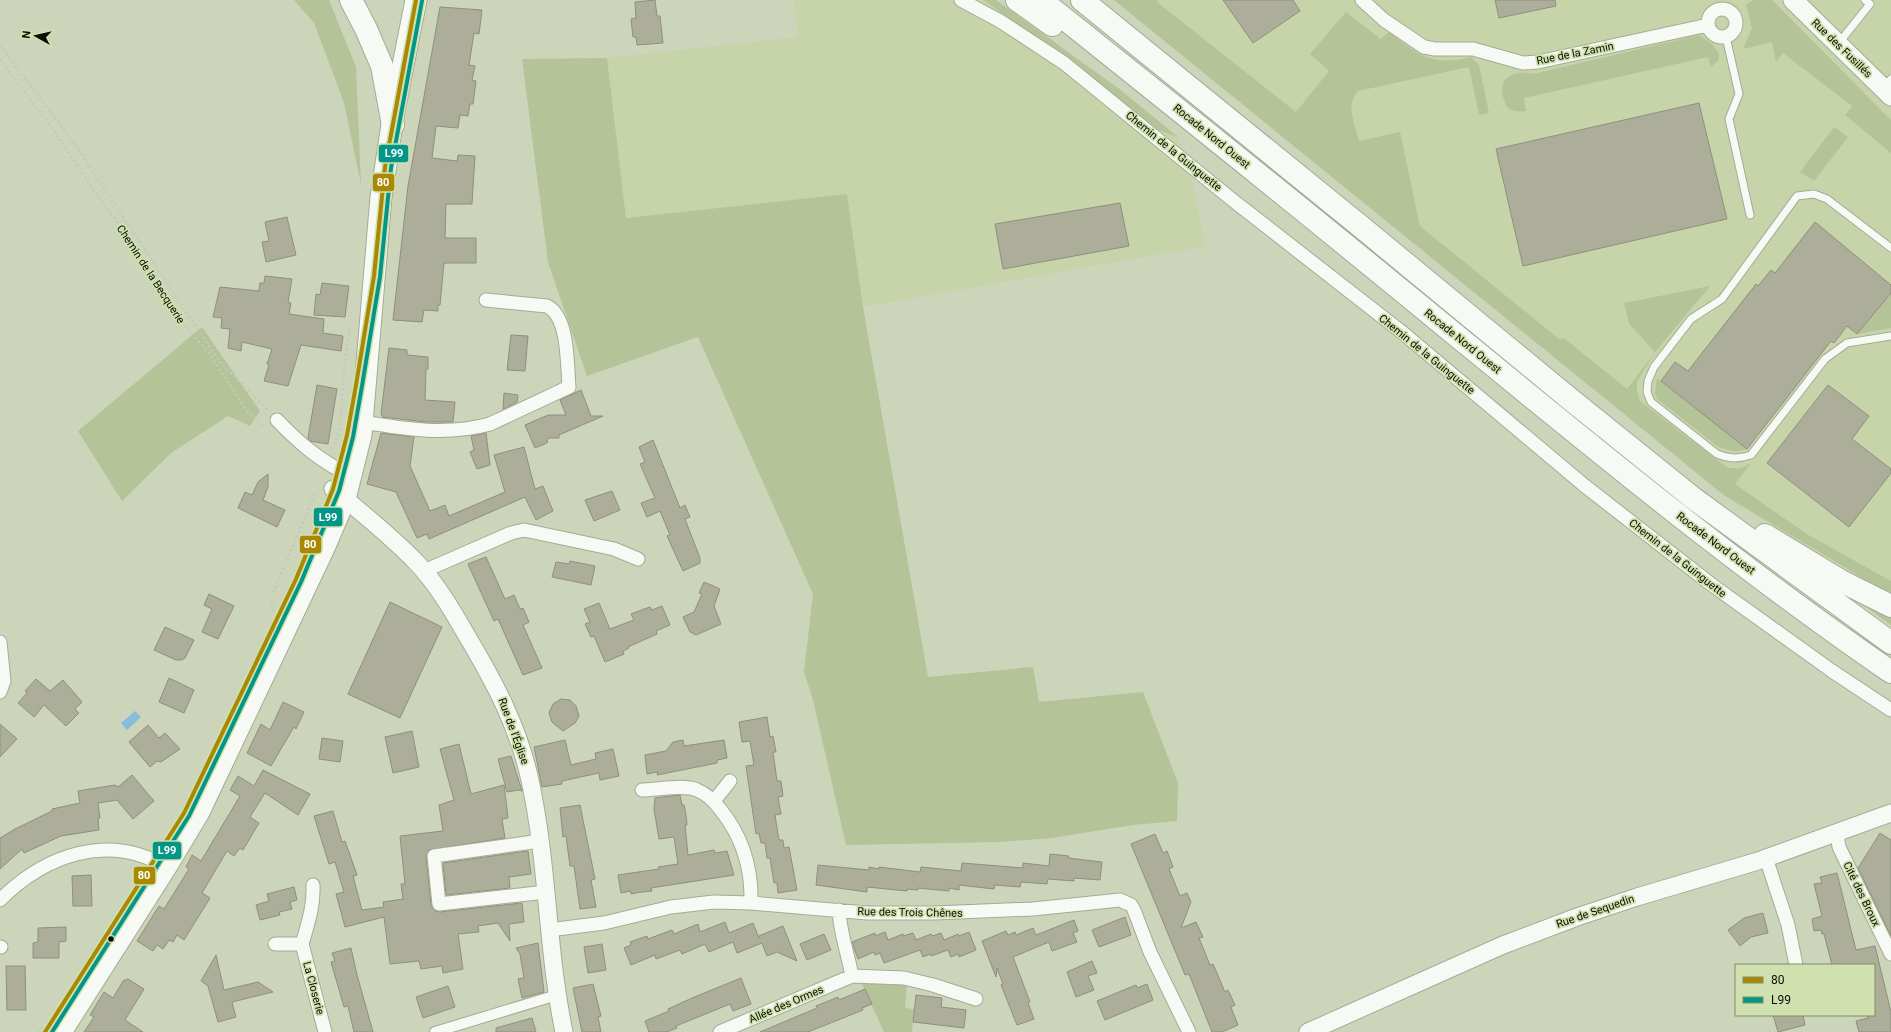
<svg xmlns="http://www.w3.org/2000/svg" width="1891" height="1032" font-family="Roboto,sans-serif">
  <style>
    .built { fill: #c7d4aa }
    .green { fill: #b5c398 }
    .water { fill: #87bddb }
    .building { fill: #acae9a; stroke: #8d907b }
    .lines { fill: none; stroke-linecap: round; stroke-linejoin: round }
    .service-casing { stroke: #a4ab97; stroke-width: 9 }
    .pedestrian-casing { stroke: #a4ab97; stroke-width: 12 }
    .minor-casing { stroke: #a4ab97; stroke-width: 15 }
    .tertiary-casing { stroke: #a4ab97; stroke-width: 19 }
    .secondary-casing { stroke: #a4ab97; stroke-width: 21 }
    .primary-casing { stroke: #a4ab97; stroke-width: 23 }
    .trunk-casing { stroke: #a4ab97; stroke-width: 24 }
    .path { stroke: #c5c7c0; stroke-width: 2.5; stroke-dasharray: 2 3; stroke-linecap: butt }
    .service { stroke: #f7f9f5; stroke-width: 7 }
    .pedestrian { stroke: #f7f9f5; stroke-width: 10 }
    .minor { stroke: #f7f9f5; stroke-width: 13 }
    .tertiary { stroke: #f7f9f5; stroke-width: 17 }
    .secondary { stroke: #f7f9f5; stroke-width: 19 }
    .primary { stroke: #f7f9f5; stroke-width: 21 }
    .trunk { stroke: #f7f9f5; stroke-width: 22 }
    .bus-1-casing { stroke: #d0e0af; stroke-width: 7 }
    .bus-2-casing { stroke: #d0e0af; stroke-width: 7 }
    .bus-1 { stroke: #a98803; stroke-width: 4 }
    .bus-2 { stroke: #029688; stroke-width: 4 }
    .bus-dot { fill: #0a0f01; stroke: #d0e0af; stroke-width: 1.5 }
    .labels { text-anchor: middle; stroke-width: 3.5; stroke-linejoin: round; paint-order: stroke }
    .street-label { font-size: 11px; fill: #0a0f01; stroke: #d0e0af }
    .line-badge { stroke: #d0e0af; stroke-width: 1.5 }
    .badge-label { font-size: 11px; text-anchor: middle; font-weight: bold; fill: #fff }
  </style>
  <rect width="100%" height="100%" fill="#ccd5ba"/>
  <path class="built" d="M794,0H984L1158,130L1178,137L1190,173L1206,246L863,307L847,194L626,218L607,58L798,37Z
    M1114,0H1891V596L1725,496Z"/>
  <path class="green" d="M294,0H329L356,67L361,184L344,103L314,23Z
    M984,0H996L1118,88L1178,137L1158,130Z
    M1114,0H1158L1157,2L1296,112L1329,71L1310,54L1346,12L1381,39L1389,32C1418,55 1433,67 1471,57L1479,65L1489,113L1479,115L1469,67L1358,91C1345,107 1355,123 1359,141L1400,132L1420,226L1559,339L1564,338L1627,389L1655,352L1629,324L1624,303L1710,286L1655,352L1637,382V391L1640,401L1728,468H1741L1751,463L1735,484L1805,533L1891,581V595L1725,496Z
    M1753,0H1772L1891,120V153L1845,115L1852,106L1783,53L1776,62L1772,42L1743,49L1752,28L1746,5Z
    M1699,35L1713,45L1719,54V60L1711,67L1708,57L1524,98L1526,111C1521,112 1513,112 1508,108C1505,105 1505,101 1503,97C1498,76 1516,70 1533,74Z
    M607,58L626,218L847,194L863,307L928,677L1033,667L1039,702L1143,692L1178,783L1177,821L1133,825L1052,838L1000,842L846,845L813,700L804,672L813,594L698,337L587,376L548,262L522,59Z
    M1834,127L1848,137L1814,181L1800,172Z
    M1891,293V328L1857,334Z
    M202,327L260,411L250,426L228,416L171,453L122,501L78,431Z
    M1657,378L1747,449C1736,453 1728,451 1717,446L1657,399L1655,393Z
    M1855,599L1891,616V625Z
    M862,984H907L905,1008L914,1009L912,1032H884Z"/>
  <path class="water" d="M135,711L141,717L127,730L121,723Z"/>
  <path class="building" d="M655,0L657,16H660L663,43L637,45L636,37H633L631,19L636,18L635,2Z
    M1223,0H1293L1300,11L1253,43Z
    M1495,0H1555L1556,6L1499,18Z
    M440,7L482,10L479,34L474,33L469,65L475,66L472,80L476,81L473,104H470L468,116L460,115L458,128L436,126L432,158L457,161L458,155L475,156L472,204H446L445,238H476V263H444L440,305H438V311L424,310L422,322L393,320L408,186Z
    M1699,103L1727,219L1523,266L1496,149Z
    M1120,203L1129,246L1003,269L995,224Z
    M287,217L296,255L266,262L262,242L269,241L265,222Z
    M1815,222L1891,285V293L1857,334L1847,326L1834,343L1831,341L1747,449L1661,381L1675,362L1688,371L1756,284L1758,286L1771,270L1775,273Z
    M265,276L292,279L288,302L291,303L289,314L324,319L323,333L343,336L341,351L301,345L288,386L264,381L269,365L267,364L272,349L242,342L241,351L228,348L230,329L221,328L222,318L213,317L220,287L259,291L260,283H264Z
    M322,283L349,286L345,317L314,315L316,294L320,295Z
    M511,335L528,336L525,371L507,370Z
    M389,348L407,350V355L428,357V369H426L425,400L455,402L453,422H426L383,417L381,414Z
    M317,385L337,389L328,444L310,441L308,438Z
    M1828,385L1869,416L1852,439L1891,469V473L1849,527L1767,463Z
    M581,390L591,416H603L559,435V438H548L547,443L535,448L525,425L548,415H566L560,400Z
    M504,393L518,395L517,402L503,409Z
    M381,433L414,437L410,466L430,511L445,505L449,516L505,492L494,455L524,447L535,489L543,486L553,511L536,520L525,497L429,539L427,534L417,538L396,492L367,484Z
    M486,433L490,465L477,469L470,452L474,450L471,436Z
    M653,440L680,508L685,505L690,517L685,519L700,558V563L683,571L667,536L670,535L660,511L647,517L641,503L655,498L640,464L645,462L639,447Z
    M268,474V487L263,500L285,510L277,527L238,508L245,492L252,495L258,482Z
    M612,491L620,510L594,521L585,500Z
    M486,557L505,599L514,595L520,609L523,608L529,622L523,625L542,668L523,675L498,619L494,621L468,564Z
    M570,561L595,566L591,585L552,577L556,562L569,564Z
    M704,582L720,589L714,606L721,624L696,635L690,632L683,617L694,612L702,594L699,593Z
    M209,594L234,606L218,639L202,632L212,609L204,605Z
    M390,602L442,627L400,718L348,694Z
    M599,603L610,629L634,620L631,614L644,609L650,607L652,610L662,606L670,625L656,631L657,634L628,647L629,648L623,651L624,654L605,662L594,636L591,637L585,624L590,622L584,609Z
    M165,627L194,640L185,658L182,660H176L154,650Z
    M169,678L194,690L184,713L159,702Z
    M36,679L50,691L63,680L82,702L75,709L79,713L66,726L44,705L34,717L18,703L27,693L25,691Z
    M561,699L570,700L576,706L579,716L575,723L563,731L552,722L549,713L553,704Z
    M283,702L304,712L296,729L294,727L271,766L247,753L261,724L270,730Z
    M767,717L770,737L773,736L776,752H773L777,781H781L783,796L778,797L781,814L775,815L779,840H783L784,848L789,847L797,890L778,893L777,883H774L770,858H767L765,843H761L759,833L756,834L746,766L754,765L750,741L742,742L739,722Z
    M0,724L17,739L0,757Z
    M148,725L159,738L165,733L180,749L161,762L157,761L150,767L129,742Z
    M412,731L419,767L393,773L385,737Z
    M322,738L343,741L340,762L319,759Z
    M565,740L571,765L596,759L595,753L613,749L619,776L600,780L599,773L562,781V784L542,787L534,747Z
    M683,740L684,746L724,740L727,758L717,760V763L657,775L658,772L647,774L645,755L666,751L673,742Z
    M459,744L471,794L504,785L508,818L502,819L505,838L429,850L426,857L431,905L435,911L440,912L522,903L524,922L509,924L510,941L498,923L478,926L479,932L458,934L463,969L443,973L442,966L421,969L419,961L390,964L384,917L345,927L336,894L344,892L335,862L329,864L314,816L333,811L342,842L345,841L357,875L353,876L362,910L384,907L383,902L403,899L401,884H405L400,836L443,831L439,805L454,800L440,749Z
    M511,756L522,791L519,790L507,792L498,759Z
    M263,770L310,794L298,815L265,793L250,817L259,823L243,850L240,848L234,856L227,851L202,893L210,898L184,940L177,935L173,942L169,940L163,949L157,945L153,951L137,941L159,906L164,909L189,869L186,867L192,855L201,861L240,796L230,790L238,776L254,786Z
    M132,775L154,801L133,819L117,800L98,803L100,818H98L99,830L61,836L24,853L22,849L0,869V838L15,829L52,811V809L80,803L78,791L115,785L118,787Z
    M680,795L682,805H684L686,815L687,825H685L688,855L714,850L715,853L727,851L734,875L651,888L652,891L642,892L631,894V891L621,893L618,875L659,869L658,867L678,864L674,837L659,839L654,809L655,798Z
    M580,805L595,879L591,880L596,907L580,909L574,866H570L566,836L563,837L560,808Z
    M1880,833L1891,840V936L1858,868Z
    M1155,834L1163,853L1167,851L1173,867L1169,869L1180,896L1187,893L1191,902L1181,928L1196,922L1203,937L1199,938L1210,965L1213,964L1225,992L1228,990L1235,1005L1231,1007L1238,1025L1222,1032H1212L1189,974L1185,975L1131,844Z
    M528,851L531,874L509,877L510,888L446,895L443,863Z
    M1050,854L1069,856L1068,858L1102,862L1100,880L1074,878V881L1048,879L1047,884L1021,882L1020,887L995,885L994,889L959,885V890L949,888V891L918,888V890L907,889V891L867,887V892L816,885L818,865L869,870V867L879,869V867L920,872L921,867L961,871L962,863L1023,868V863L1049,866Z
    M1837,873L1856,950L1875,946L1891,1012V1032H1859L1856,1021L1868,1018L1867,1015H1874V965H1832L1824,934H1822L1821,930L1814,931L1812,919L1822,916L1814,884L1822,883L1820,877Z
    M91,875L92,906H73L72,876Z
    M294,887L297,900L290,902L292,909L279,912L280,915L260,920L256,905L269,901L267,894Z
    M1763,913L1768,933L1751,937L1740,946L1728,930L1744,918Z
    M1125,917L1131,935L1099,947L1092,930Z
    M1074,920L1078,931L1073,933L1077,942L1052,951L1049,942L1013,957L1030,1002L1028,1003L1034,1019L1017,1025L1001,985L1003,984L997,968L996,977L982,941L1006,931L1008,935L1015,932L1016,935L1033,928L1036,935Z
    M725,922L729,933L753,923L759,938V936L783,926L797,961L777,952L767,956L762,943L737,953L733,942L709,952L705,944L682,954L680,950L656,959L655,955L631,965L624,948L631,945L630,942L647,936L648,939L672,930L674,934L698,924L700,932Z
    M66,927V941L59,942V958H33V943L38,942V928Z
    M885,932L888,940L903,934V936L913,933L916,940L931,934L932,936L941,933L944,940L958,934L959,936L969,932L976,950L959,957L958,954L951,957L948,950L931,956L930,954L923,957L920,950L884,963L880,953L875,955L874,952L858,959L852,942L875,933V936Z
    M824,934L831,950L807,960L800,944Z
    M538,943L544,992L522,998L518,979L524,978L520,954L516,948Z
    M602,944L606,970L588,973L584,947Z
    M351,948L357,975L373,1032H354L348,1006L344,1007L331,962L335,961L332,953Z
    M216,955L224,990L258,982L273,992L232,1002L236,1017L218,1022L208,986L201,981Z
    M1092,961L1097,973L1088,976L1094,990L1076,997L1067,972Z
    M6,966H25L26,1010H7Z
    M741,978L751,1004L733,1011L730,1004L676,1026L677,1028L667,1032H649L645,1021L669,1011L668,1009L692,998Z
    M128,979L144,989L125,1020L143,1032H84L94,1017L90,1015L104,992L113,998L123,981Z
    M593,984L601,1016L598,1017L601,1032H582L573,988Z
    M1147,984L1153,1000L1105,1020L1097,1001L1136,985L1137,988Z
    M448,986L455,1007L423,1018L416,997Z
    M865,989L872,1004L862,1008L863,1010L808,1032H760L817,1008L816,1006L838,997L839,1000Z
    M916,995L942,998L941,1007L966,1010L964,1028L913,1022Z
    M1773,1015H1803L1805,1025L1778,1032Z
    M532,1018L536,1032H496V1028Z"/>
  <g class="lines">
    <g class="service-casing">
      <path id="service" d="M1726,37L1739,94L1729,119L1750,215
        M1838,44L1870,4L1865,0
        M1883,87L1891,79
        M1891,248L1827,199L1814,194L1797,196L1722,299L1691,319L1654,367L1648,381L1647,392L1651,402L1717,454C1730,459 1738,459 1751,455L1825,359L1847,343L1891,336"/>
    </g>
    <g class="pedestrian-casing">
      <path id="pedestrian" d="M435,1032L557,995"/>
    </g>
    <g class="minor-casing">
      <path id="minor" d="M961,0L1000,21L1064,63L1235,202L1403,333L1585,486L1712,585L1832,671L1891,710
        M1362,0L1384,20L1424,47L1435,49H1473L1523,63L1538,62L1708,25
        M1708 23a14 14 0 1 1 28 0a14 14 0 1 1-28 0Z
        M277,420C299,443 322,463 352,476
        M362,422C405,429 447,436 490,424L569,387C567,364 569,317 547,306L486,300
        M424,571L511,533L524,530L614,549L638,559
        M0,642L4,681L0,692
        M642,790C657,790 684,784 697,790C707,794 714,801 720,809C743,837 752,868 751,903
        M714,801L730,781
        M1837,833L1839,847L1891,954
        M540,841L434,856L439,904L546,892
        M1766,858L1788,925L1796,965
        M0,900C45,855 109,832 166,867
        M839,910C840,933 848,954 852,976
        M549,930L604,923L671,907L714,902L751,903L867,913H935L1033,909L1120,900L1131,905L1134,910L1150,952L1189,1032
        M275,944H302L325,1032
        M302,944C308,923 314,906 313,885
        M0,947H1
        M720,1032L852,976L904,978L933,985L976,999"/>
    </g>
    <g class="tertiary-casing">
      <path id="tertiary" d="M333,489C361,512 391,536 416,562C437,584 452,610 467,636C495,683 520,730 531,785C548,866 547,950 564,1032
        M1308,1032L1503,945L1577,917L1637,897L1758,861L1891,813"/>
    </g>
    <g class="secondary-casing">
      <path id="secondary" d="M1793,0L1891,96"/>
    </g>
    <g class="primary-casing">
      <path id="primary" d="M61,1032L166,867L199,812L325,546L345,499L361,435L381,197L394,111L416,0"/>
    </g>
    <g class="trunk-casing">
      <path id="trunk" d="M351,0L366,29L382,66L393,125
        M1017,0L1052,25
        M1041,0C1179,110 1316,220 1452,332C1595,449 1738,567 1891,672
        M1082,0L1359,225L1570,399L1693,498L1891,643
        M1765,535L1841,581L1891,606"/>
    </g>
    <path class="path" d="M0,46L76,146L219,361L268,410
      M0,59L55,132L100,199L133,244L181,321L209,353L247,411L264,427
      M332,449C343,428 341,400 344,376C345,359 348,343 350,326
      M273,612L271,598L316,491
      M39,1032L43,1027"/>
    <use href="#service" class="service"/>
    <use href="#pedestrian" class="pedestrian"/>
    <use href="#minor" class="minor"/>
    <use href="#tertiary" class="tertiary"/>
    <use href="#secondary" class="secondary"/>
    <use href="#primary" class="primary"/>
    <use href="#trunk" class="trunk"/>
    <g class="bus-1-casing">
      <path id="bus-1" d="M45,1032L184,813L296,579L333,489L347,435L356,385L374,276L385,167L416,0"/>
    </g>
    <g class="bus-2-casing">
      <path id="bus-2" d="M52,1032L189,816L301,582L339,491L353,437L362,386L380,277L391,168L422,1"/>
    </g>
    <use href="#bus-1" class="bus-1"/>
    <use href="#bus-2" class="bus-2"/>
  </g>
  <circle class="bus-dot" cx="111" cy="939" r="3.5"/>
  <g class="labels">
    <g class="street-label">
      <text transform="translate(1842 48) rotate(44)" y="4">Rue des Fusillés</text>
      <text transform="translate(1575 53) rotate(-11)" y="4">Rue de la Zamin</text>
      <text transform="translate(1212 136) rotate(39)" y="4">Rocade Nord Ouest</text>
      <text transform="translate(1174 151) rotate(39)" y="4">Chemin de la Guinguette</text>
      <text transform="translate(151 274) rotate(57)" y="4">Chemin de la Becquerie</text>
      <text transform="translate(1463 341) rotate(39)" y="4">Rocade Nord Ouest</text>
      <text transform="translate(1427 354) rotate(39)" y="4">Chemin de la Guinguette</text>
      <text transform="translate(1716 543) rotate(37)" y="4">Rocade Nord Ouest</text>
      <text transform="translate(1678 558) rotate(38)" y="4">Chemin de la Guinguette</text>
      <text transform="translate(514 731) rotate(70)" y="4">Rue de l'Église</text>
      <text transform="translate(1862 894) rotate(64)" y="4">Cité des Broux</text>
      <text transform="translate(1595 911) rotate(-19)" y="4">Rue de Sequedin</text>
      <text transform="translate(910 912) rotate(1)" y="4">Rue des Trois Chênes</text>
      <text transform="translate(314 988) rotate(75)" y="4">La Closerie</text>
      <text transform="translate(786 1004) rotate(-23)" y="4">Allée des Ormes</text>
    </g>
  </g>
  <g class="line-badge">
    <rect x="378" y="144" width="31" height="19" rx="4" fill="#029688"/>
    <rect x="372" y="173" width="23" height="19" rx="4" fill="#a98803"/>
    <rect x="313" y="507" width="30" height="20" rx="4" fill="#029688"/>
    <rect x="299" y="535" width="23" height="19" rx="4" fill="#a98803"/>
    <rect x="152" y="841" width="30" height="19" rx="4" fill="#029688"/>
    <rect x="133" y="866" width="23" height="19" rx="4" fill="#a98803"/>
  </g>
  <g class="badge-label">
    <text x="394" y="157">L99</text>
    <text x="383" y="186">80</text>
    <text x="328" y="521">L99</text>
    <text x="310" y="548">80</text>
    <text x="167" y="854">L99</text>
    <text x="144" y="879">80</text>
  </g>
  <rect x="1735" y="964" width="140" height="52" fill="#d0e0af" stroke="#818c69"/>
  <rect x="1743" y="977" width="20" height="6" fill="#a98803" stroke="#818c69"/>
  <text x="1771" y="984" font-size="12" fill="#0a0f01">80</text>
  <rect x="1743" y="997" width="20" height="6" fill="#029688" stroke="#818c69"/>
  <text x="1771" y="1004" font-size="12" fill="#0a0f01">L99</text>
  <g transform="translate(36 36) rotate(278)" stroke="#d0e0af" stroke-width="3" paint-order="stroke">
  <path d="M0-3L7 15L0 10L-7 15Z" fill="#0a0f01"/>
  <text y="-6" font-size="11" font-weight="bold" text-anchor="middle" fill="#0a0f01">N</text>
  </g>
</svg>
